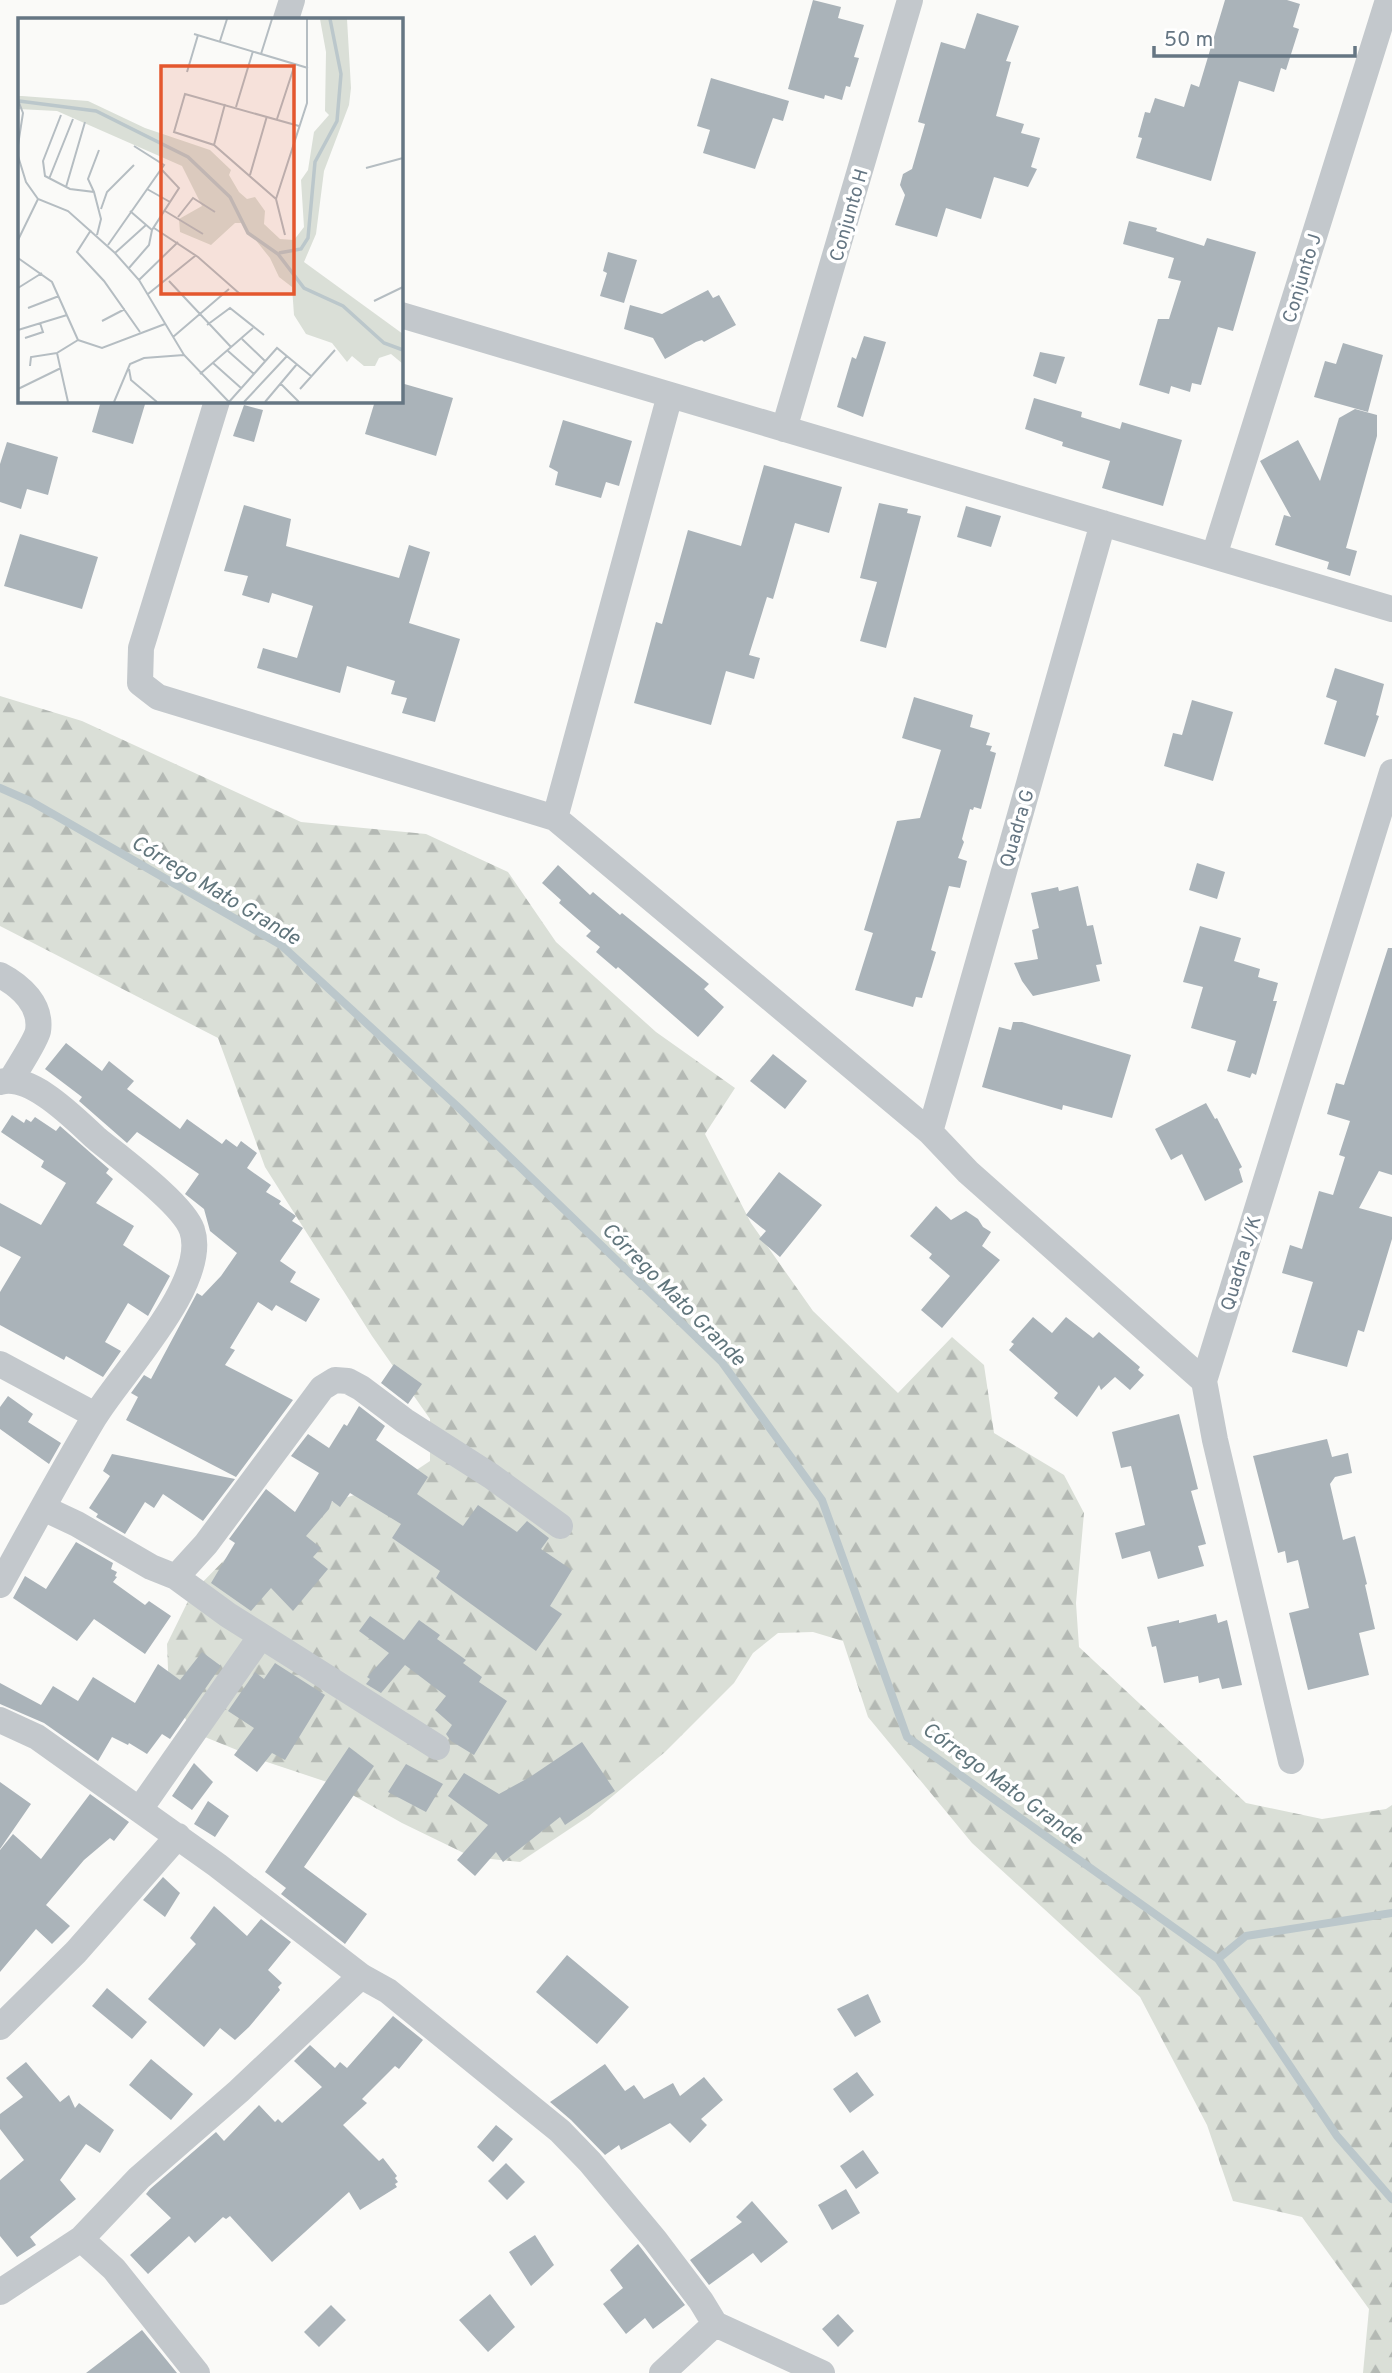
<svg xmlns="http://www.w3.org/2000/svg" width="1392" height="2373" font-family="Overpass,sans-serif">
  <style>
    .forest { fill: url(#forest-firs) }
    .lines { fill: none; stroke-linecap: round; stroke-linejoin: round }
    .stream { stroke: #bbc7cb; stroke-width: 8 }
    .building { fill: #aab3b9 }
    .street { stroke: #c3c8cc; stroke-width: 26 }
    .labels { text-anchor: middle; stroke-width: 7; stroke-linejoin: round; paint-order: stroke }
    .street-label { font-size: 19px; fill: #657683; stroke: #fff }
    .water-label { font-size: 21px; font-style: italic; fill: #60757c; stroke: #fff }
    .inset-river { fill: none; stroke: #bbc7cb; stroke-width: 3.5 }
    .inset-road { fill: none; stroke: #b5bdc2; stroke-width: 2 }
    .view { fill: #e4572e; fill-opacity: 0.15; stroke: #e4572e; stroke-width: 3.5 }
    .inset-edge { fill: none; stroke: #657683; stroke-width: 3.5 }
  </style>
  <defs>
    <pattern id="forest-firs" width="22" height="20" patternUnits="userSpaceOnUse" patternTransform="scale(1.75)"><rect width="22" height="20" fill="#dadfd7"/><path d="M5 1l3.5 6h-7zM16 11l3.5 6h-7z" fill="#b4b9b4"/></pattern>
  </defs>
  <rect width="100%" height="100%" fill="#fafaf8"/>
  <path class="forest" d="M0,696L82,721L301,822L426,834L508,872L556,942L656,1032L735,1088L705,1134L751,1223L813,1311L898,1393L952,1337L984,1365L994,1433L1064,1475L1084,1513L1076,1603L1079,1647L1246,1803L1322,1819L1386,1809L1392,1805V2373H1363L1369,2309L1302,2217L1233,2201L1207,2125L1140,1997L972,1843L868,1717L843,1641L813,1632L778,1633L753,1653L734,1683L665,1752L589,1816L520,1862L472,1857L402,1823L333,1784L264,1761L195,1733L169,1694L167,1644L192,1593L236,1548L312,1508L400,1481L430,1461V1419L372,1336L265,1167L218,1038L0,926Z"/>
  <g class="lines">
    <path class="stream" d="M0,788L32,802L281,945L459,1108L721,1361L822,1500L907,1737L1218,1959L1337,2136L1392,2199
      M1218,1959L1246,1936L1392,1913"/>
  </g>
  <path class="building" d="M813,0L841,7L838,18L864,25L854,57L859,58L850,87L846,86L842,100L825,95L824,99L788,89Z
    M1225,0H1287L1300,4L1293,27L1299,29L1286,70L1281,68L1274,92L1239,81L1211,181L1136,158L1142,138L1138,137L1145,112L1150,113L1155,98L1184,107L1191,84L1199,87Z
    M977,13L1019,26L1006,61L1011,62L996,116L1024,124L1021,133L1040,138L1031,167L1037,169L1028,187L994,177L981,219L946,208L937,237L895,225L905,195L900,185L903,174L912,169L925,124L918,122L941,42L965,49Z
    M711,78L789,101L783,121L773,118L755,169L703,153L710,130L697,126Z
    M1129,221L1157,228L1156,231L1204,246L1207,238L1256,252L1233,331L1218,327L1201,385L1192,383L1190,392L1171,386L1169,394L1139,385L1158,319H1169L1181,281L1168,278L1174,258L1123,244Z
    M608,252L637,260L624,303L600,296L607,273L603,271Z
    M708,290L713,298L719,295L736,325L704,342L702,340L696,342L665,359L653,338L624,329L630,305L662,314Z
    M864,336L886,342L863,417L837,407L852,357L856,359Z
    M1343,343L1383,355L1368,412L1314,397L1325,361L1336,364Z
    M1040,352L1065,357L1056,384L1033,376Z
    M401,383L453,398L436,456L365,434L375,401H401Z
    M1034,398L1082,412L1081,417L1120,429L1122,422L1182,440L1163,506L1102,488L1110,461L1062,446L1063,442L1025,429Z
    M101,401H146L133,444L92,432Z
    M244,405L263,410L254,442L233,436Z
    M1355,409L1377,415V436L1346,548L1357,551L1350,576L1327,569L1329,562L1275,545L1284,515L1291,517L1260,461L1298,440L1320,481L1339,418Z
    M563,420L632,441L619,486L606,482L601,498L555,485L558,472L549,467Z
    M7,442L58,457L48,495L27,489L21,509L0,502V464Z
    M764,465L842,487L829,533L795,523L773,599L767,597L749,655L760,658L754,679L726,671L711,725L634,703L656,622L662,624L688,530L741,546Z
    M879,503L908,509L907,513L921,516L886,648L860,641L877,582L860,578Z
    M244,505L291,519L286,546L399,578L409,545L430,552L409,623L460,639L435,722L402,713L407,698L391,694L395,681L347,666L340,693L257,668L263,648L297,658L313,606L272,593L269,603L242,595L248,576L224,571Z
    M966,506L1001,516L991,547L957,537Z
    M20,534L98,557L82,609L4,586Z
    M1335,668L1384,684L1376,715L1379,716L1365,757L1324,744L1337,701L1326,697Z
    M914,697L973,715L970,727L990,733L986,745L992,746L990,751L996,753L981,809L974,807L973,810L970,809L962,839L964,842L958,858L967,861L960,888L949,886L931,950L936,952L922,998L916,997L913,1007L855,990L873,933L864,930L897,821L920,818L941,750L902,738Z
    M1192,700L1233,712L1213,781L1164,766L1173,733L1182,735Z
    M1197,863L1225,872L1217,899L1189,890Z
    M558,865L590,895L593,892L620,915L622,913L709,984L704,989L724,1007L698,1037L618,967L616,969L596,952L600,947L586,936L591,931L559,903L561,900L542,883Z
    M1078,886L1087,926L1093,925L1102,964L1096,965L1100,981L1033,996L1022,981L1014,963L1038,959L1032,930L1039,928L1031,893L1058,887L1059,891Z
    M1200,926L1241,938L1234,961L1260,969L1258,977L1278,983L1273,1001H1277L1256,1075L1252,1073L1250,1078L1227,1071L1236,1041L1191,1028L1203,987L1183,982Z
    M1388,948H1392V1175L1379,1171L1359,1208L1392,1217V1239L1364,1332L1358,1330L1347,1367L1292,1352L1313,1282L1282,1273L1290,1245L1302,1249L1319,1191L1333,1195L1345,1157L1339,1155L1350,1121L1327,1114L1336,1083L1344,1085Z
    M1013,1022H1022L1131,1055L1112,1118L1063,1105L1062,1110L982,1087L999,1027L1011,1030Z
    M66,1043L102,1071L109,1061L134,1081L127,1089L180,1129L187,1119L222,1144L226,1139L237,1147L241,1141L257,1153L247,1168L271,1185L266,1192L281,1201L279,1204L296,1216L292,1221L303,1228L280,1261L296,1272L290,1282L320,1299L306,1322L276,1305L272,1311L258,1302L230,1348L235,1350L225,1365L293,1400L236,1477L126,1420L138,1397L131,1393L144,1375L151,1379L197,1293L202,1296L221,1276L237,1253L210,1231L204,1209L185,1194L199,1174L137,1132L127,1143L79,1101L82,1097L45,1069Z
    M773,1054L807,1081L785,1109L750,1081Z
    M1206,1103L1215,1119L1217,1118L1242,1167L1239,1169L1243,1182L1205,1201L1182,1154L1171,1160L1155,1129Z
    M12,1115L24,1123L26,1119L31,1122L35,1117L56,1131L60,1126L109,1169L106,1173L113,1179L96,1203L134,1226L123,1245L170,1276L148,1316L128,1303L105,1342L121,1351L103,1377L66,1356L64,1360L0,1325V1292L21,1257L0,1246V1203L41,1225L66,1183L41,1167L44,1161L1,1132Z
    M779,1172L822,1205L780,1257L759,1239L766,1231L746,1215Z
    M936,1206L951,1220L966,1211L978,1219L983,1227L991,1232L982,1246L1000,1260L942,1328L921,1310L950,1276L929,1258L932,1254L910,1236Z
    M1033,1317L1052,1333L1066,1317L1093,1338L1099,1332L1140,1367L1138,1370L1144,1375L1130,1390L1115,1377L1101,1390L1099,1385L1077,1417L1054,1398L1058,1393L1009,1350L1014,1344L1011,1342Z
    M394,1364L422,1384L408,1404L381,1383Z
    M8,1396L33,1414L28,1422L61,1443L49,1464L0,1429V1407Z
    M359,1406L385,1426L376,1440L428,1477L417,1494L463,1526L478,1505L517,1532L527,1521L549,1538L541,1549L572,1570L550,1606L562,1614L536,1651L442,1583L436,1578L440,1571L392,1538L401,1524L350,1493L340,1507L332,1501L329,1509L306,1536L321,1548L313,1557L328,1569L293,1611L271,1588L251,1611L211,1583L235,1543L229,1539L266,1489L295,1512L319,1473L291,1456L308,1434L329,1448L344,1424L347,1426Z
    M1179,1414L1198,1489L1191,1491L1206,1544L1198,1546L1204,1566L1158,1579L1150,1551L1122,1559L1115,1533L1145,1525L1131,1466L1121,1468L1112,1432Z
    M1327,1439L1332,1457L1348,1453L1352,1473L1335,1477L1330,1484L1343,1540L1355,1536L1367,1584L1365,1585L1375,1629L1359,1633L1369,1675L1308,1690L1289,1613L1309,1608L1298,1560L1287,1563L1285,1551L1278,1553L1253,1456Z
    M112,1454L235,1479L203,1521L163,1494L154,1508L145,1502L125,1534L96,1517L98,1514L89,1508L110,1476L103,1471Z
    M76,1542L113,1563L111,1569L117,1572L115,1576L117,1577L113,1582L145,1605L149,1601L171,1616L145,1654L94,1619L77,1641L13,1598L25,1576L46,1589Z
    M1216,1614L1218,1623L1227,1620L1242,1685L1222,1689L1219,1678L1199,1683L1198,1676L1164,1683L1156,1646L1152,1647L1147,1627L1179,1620V1623Z
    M370,1616L404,1640L419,1620L440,1635L437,1639L466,1660L463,1663L482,1677L479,1682L507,1701L474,1755L451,1741L446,1734L452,1725L435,1710L446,1696L405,1665L381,1693L366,1684L370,1679L367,1677L389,1653L359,1631Z
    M202,1652L221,1666L170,1739L162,1734L147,1754L129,1743L128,1745L112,1737L98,1761L44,1723L0,1704V1683L41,1705L53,1686L78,1701L93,1677L135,1703L158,1664L180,1680Z
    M275,1663L325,1695L285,1760L272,1753L257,1772L234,1755L254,1728L228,1711L255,1672L264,1679Z
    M582,1742L615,1791L565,1825L560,1817L503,1862L496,1852L475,1876L457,1860L488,1825L448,1796L464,1773L499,1794L530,1777Z
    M349,1747L374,1766L304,1867L367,1914L345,1944L281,1894L286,1888L265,1872Z
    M194,1763L213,1782L192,1810L172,1796Z
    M406,1764L443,1784L426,1812L388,1792Z
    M0,1782L31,1804L0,1849Z
    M90,1794L129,1822L114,1841L110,1838L84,1860L46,1905L70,1926L52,1944L36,1929L0,1972V1850L13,1834L41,1859Z
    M208,1801L229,1816L215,1837L194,1824Z
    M163,1877L180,1893L165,1917L143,1900Z
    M214,1906L247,1936L261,1919L291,1942L268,1970L282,1983L278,1987L280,1990L249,2027L235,2040L220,2028L204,2047L148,1999L196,1944L190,1938Z
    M567,1955L629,2007L597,2044L536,1992Z
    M107,1988L147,2022L132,2039L92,2006Z
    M868,1994L881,2022L855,2037L837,2009Z
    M393,2016L423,2040L399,2069L395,2066L362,2099L367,2103L343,2125L379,2161L383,2158L397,2176L395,2178L398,2182L395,2184L397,2187L360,2210L349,2192L272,2262L230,2216L226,2219L223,2217L195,2243L189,2236L148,2274L130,2255L171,2218L146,2194L150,2189L216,2132L224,2141L259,2105L275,2122L278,2119L282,2123L322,2087L294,2061L310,2045L335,2068L340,2062L347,2068Z
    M151,2059L193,2094L171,2120L129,2085Z
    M26,2062L60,2102L69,2095L75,2108L79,2103L114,2130L100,2153L86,2144L60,2180L76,2199L30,2237L36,2245L17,2257L0,2236V2180L24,2160L0,2129V2114L23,2097L6,2078Z
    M605,2064L625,2091L634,2085L644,2099L673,2083L680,2096L704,2077L723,2100L701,2119L707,2125L690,2143L670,2123L621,2150L619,2145L605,2155L571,2120L550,2102Z
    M857,2072L874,2095L850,2113L833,2089Z
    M496,2125L513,2139L493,2162L477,2147Z
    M863,2150L879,2173L856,2189L840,2166Z
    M506,2163L525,2182L507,2200L488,2181Z
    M846,2189L860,2213L832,2230L818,2205Z
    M752,2201L788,2242L761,2263L753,2253L709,2285L690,2260L742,2222L736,2217Z
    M535,2235L554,2265L531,2286L509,2252Z
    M638,2244L685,2305L653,2329L645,2318L626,2334L603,2304L623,2288L610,2270Z
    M490,2294L515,2327L488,2352L459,2320Z
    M331,2305L346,2320L319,2347L304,2332Z
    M838,2314L854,2331L838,2347L822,2329Z
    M142,2330L177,2373H86Z"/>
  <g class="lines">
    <path class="street" d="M286,19L292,0
      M401,315L1392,609
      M217,401L141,648L140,683L158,697L555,818L930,1132L968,1172L1204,1381
      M784,429L910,0
      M1214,556L1388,0
      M555,818L670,395
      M0,975C21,986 42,1005 38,1031C36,1041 17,1069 11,1080
      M0,1082C31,1073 75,1119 97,1139C120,1158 183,1204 192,1230C210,1283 120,1374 94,1418C61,1473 31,1529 0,1585
      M930,1132L1103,523
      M0,1364L95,1415
      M43,1508L77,1524L151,1567L176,1577L228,1615L437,1747
      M176,1577L206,1544L322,1388L335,1380L348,1381L361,1388L405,1421L491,1476L560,1526
      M0,1720L37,1737L217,1865L361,1976L388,1991L560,2131L590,2162L655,2240L701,2301L715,2324L822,2373
      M1291,1761L1215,1440L1204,1381L1392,772
      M140,1809L261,1636
      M0,2027L76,1952L178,1836
      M81,2239L114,2269L197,2373
      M0,2292L81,2239L139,2178L239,2091L361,1976
      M662,2373L715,2324"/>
  </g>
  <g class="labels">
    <g class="street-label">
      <text transform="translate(848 215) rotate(-74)" y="7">Conjunto H</text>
      <text transform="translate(1301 278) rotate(-73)" y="7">Conjunto J</text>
      <text transform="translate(1016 828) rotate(-74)" y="7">Quadra G</text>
      <text transform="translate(1240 1263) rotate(-73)" y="7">Quadra J/K</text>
    </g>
    <g class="water-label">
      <text transform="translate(216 890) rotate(31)" y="7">Córrego Mato Grande</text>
      <text transform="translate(674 1294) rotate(45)" y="7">Córrego Mato Grande</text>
      <text transform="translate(1003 1783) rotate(36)" y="7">Córrego Mato Grande</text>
    </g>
  </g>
  <g transform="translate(18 18)">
    <rect width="385" height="385" fill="#fafaf8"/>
    <path d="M302,1H329L333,70L331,87L306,153L298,216L286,244L385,316V346L373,336L361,340L357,348H346L334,338L329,344L314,325L288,316L276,297L274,269L261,259L252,240L224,205H217L193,227L162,214L161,201L184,188L164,148L39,93L0,91V78H4L70,83L127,110L192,132L213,152L211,157L221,174L229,181L237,179L247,193L246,206L262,221L276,222L286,209L283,162L290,152L296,114L311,97L307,93L308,34Z" fill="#dadfd7"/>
    <path class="inset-river" d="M1,83L78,93L170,139L212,179L230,215L260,236L286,270L325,288L366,325L385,332M261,235L283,231L290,220L297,144L319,103L323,56L312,1"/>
    <path class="inset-road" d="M176,16L290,50M202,23L209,1M243,36L254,1M169,54L180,17M0,82L5,95L0,127M218,89L235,33M43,97L25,143L27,158L52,171L76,174L83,201L79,217M259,101L277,46M196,127L207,86M0,138L8,164L20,181L50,193L97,235L121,262L166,337L211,384L259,330L293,358M348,150L385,140M232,157L249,98M31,161L55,101M48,169L67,104M129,171L152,184M76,174L70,161L81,132M258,181L196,127L156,114L167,76L281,108M83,191L89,174L116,147M112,193L134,212M147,193L185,216M160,199L175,180L197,194M136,210L180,239L222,276M73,212L59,234L86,263L122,314M267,217L258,181L289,85V1M0,222L20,181M90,227L146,147L116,128M97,235L128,207M0,240L34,264L60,322M111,250L131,227L134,212L161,170L144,152M121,262L160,224M151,263L213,329M0,270L24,255M130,276L177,238M356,283L385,269M10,290L41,278M84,303L107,291M189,307L212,290L246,317M0,312L49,297M155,319L211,271M7,320L25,314L22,305M224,321L247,343M60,322L84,330L147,306M210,333L236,356M195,345L223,370M12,348L13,339L39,335M111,351L113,362L139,384M182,356L235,310M263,366L281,384M0,371L43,350M282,371L317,332M50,384L39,335L60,322M96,384L112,346L126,340L166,337M226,384L269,338M247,384L279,346"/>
    <path class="view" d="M143,48H276V276H143Z"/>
    <rect width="385" height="385" class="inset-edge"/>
  </g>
  <path d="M1154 46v10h201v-10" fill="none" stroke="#657683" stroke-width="3.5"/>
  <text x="1164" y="46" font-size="21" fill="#657683" stroke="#ffffff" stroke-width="5" paint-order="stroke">50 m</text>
</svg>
